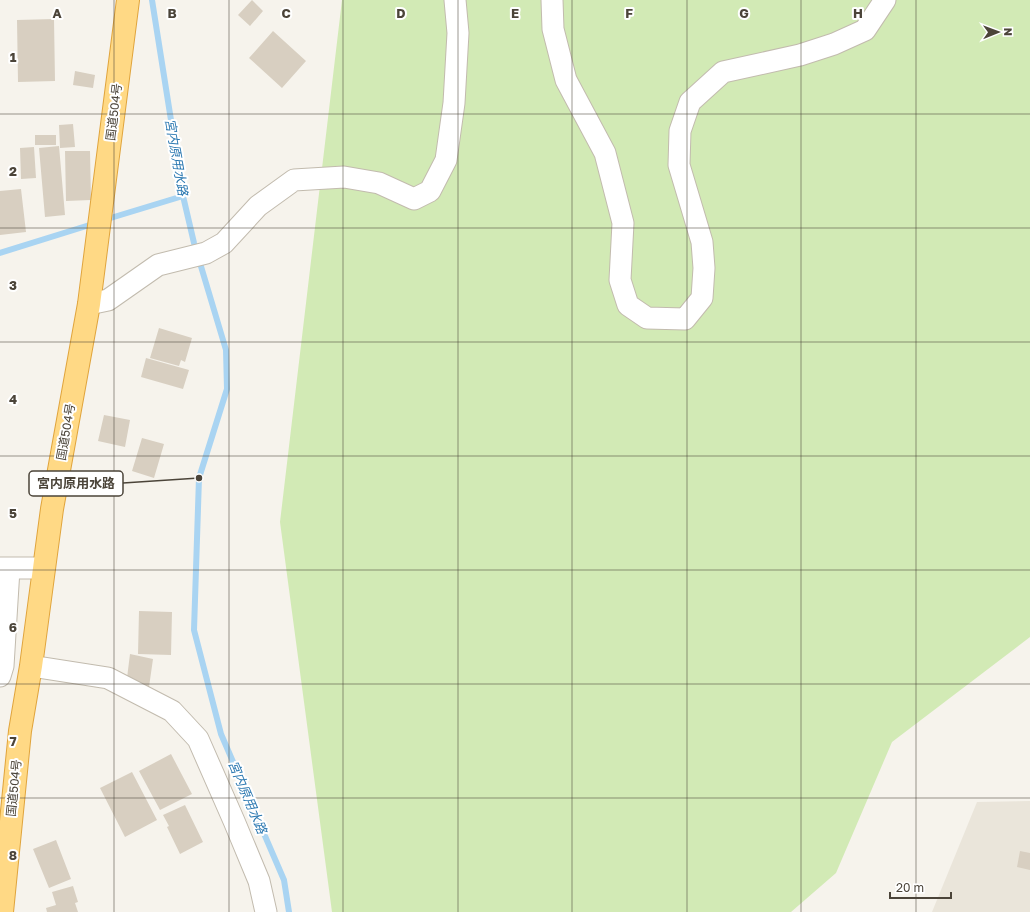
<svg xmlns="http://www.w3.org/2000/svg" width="1030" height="912" font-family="'Golos Text','Noto Sans JP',sans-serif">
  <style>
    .residential { fill: #eae5da }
    .green { fill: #d2eab5 }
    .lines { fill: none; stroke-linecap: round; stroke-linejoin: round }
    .stream { stroke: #a9d4f2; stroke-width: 6 }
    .building { fill: #d8cfc1 }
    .minor-casing { stroke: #c2bbae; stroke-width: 23 }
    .trunk-casing { stroke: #e0a43c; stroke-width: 24 }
    .minor { stroke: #fff; stroke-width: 21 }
    .trunk { stroke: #ffd985; stroke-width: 22 }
    .grid { fill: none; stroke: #4b4439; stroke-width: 1; stroke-opacity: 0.55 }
    .labels { text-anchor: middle; stroke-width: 4; stroke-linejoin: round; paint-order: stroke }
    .street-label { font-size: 12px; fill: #4b4439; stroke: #fff }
    .water-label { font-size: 13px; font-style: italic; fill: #2e7ab2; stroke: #fff }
    .grid-label { font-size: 13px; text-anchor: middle; font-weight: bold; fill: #4b4439; stroke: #fff; stroke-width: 4; stroke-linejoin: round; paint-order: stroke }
    .leader { fill: none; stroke: #4b4439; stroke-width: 1.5 }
    .callout-dot { fill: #4b4439; stroke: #fff; stroke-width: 1.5 }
    .callout { fill: #fff; stroke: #4b4439; stroke-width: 1.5 }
    .callout-label { font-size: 13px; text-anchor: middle; font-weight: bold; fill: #4b4439 }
  </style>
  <rect width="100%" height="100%" fill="#f6f3ec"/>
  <path class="residential" d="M1030,801V912H932L977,802Z"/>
  <path class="green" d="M342,0H1030V637L892,742L836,873L791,912H332L280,522Z"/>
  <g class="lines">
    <path class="stream" d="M152,0L183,196L194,243L226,350L227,389L199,478L194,630L221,734L284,880L289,912
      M104,220L183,196
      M0,253L96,223"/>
  </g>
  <path class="building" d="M252,0L263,11L250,26L238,15Z
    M54,19L55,81L18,82L17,20Z
    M273,31L306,61L282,88L249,58Z
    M75,71L95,75L93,88L73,85Z
    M73,124L75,147L60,148L59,125Z
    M35,135H56V145H35Z
    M59,146L65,215L45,217L39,148Z
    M34,147L36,178L21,179L20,148Z
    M65,151H90L91,200L66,201Z
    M21,189L26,232L0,235V191Z
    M159,328L192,338L185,362L181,360L179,366L150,358Z
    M146,358L189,370L183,389L141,377Z
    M104,415L130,420L125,447L98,441Z
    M142,438L164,444L154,478L132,471Z
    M139,611L172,612L171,655L138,654Z
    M130,654L153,659L149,687L127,678Z
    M171,754L192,794L160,810L139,771Z
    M132,772L157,820L125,837L100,788Z
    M185,805L203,842L180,854L167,827L169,826L163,815Z
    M56,840L71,879L49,888L33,849Z
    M1020,851L1030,853V870L1017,867Z
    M73,886L78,902L75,903L78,912H47L46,908L56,905L52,892Z"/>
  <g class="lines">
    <g class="minor-casing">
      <path id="minor" d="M552,0L553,29L566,80L605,153L623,223L620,280L628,305L647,318L685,319L702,298L704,268L702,242L679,165L680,131L690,102L723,72L800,55L834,44L865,30L885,0
        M89,304L108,300L158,265L206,253L224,243L258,206L294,180L344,177L379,183L414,199L430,191L446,160L454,103L458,33L455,0
        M0,568H43
        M31,666L108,678L172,711L198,739L234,821L259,881L266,912
        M0,676L3,666L9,569"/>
    </g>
    <g class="trunk-casing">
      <path id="trunk" d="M2,912L20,731L31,666L52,509L89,304L128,0"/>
    </g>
    <use href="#minor" class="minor"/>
    <use href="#trunk" class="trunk"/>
  </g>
  <path class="grid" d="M114,0V912M229,0V912M343,0V912M458,0V912M572,0V912M687,0V912M801,0V912M916,0V912M0,114H1030M0,228H1030M0,342H1030M0,456H1030M0,570H1030M0,684H1030M0,798H1030"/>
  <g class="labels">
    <g class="street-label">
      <text transform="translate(114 112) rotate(-83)" y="4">国道504号</text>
      <text transform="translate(66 432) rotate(-80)" y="4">国道504号</text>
      <text transform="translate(14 788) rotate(-84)" y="4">国道504号</text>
    </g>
    <g class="water-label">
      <text transform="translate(177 157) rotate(80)" y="5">宮内原用水路</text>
      <text transform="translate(248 797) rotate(67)" y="5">宮内原用水路</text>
    </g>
  </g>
  <g class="grid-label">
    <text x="57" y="18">A</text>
    <text x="172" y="18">B</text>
    <text x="286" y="18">C</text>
    <text x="401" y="18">D</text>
    <text x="515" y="18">E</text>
    <text x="629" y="18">F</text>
    <text x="744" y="18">G</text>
    <text x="858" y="18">H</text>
    <text x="13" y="62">1</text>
    <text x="13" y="176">2</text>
    <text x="13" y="290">3</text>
    <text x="13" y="404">4</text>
    <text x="13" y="518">5</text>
    <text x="13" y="632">6</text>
    <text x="13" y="746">7</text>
    <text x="13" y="860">8</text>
  </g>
  <path class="leader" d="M199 478L123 483"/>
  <circle class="callout-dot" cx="199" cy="478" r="4"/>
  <rect class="callout" x="29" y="471" width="94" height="25" rx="4"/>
  <g class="callout-label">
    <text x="76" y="488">宮内原用水路</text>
  </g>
  <g transform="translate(998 32) rotate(89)" stroke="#ffffff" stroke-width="3" paint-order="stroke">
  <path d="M0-3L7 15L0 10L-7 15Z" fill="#4b4439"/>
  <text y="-6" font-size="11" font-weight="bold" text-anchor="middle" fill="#4b4439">N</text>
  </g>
  <path d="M890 892v6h61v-6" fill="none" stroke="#4b4439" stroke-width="2"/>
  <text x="896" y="892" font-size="12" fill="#4b4439" stroke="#ffffff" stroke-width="3" paint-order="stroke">20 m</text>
</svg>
